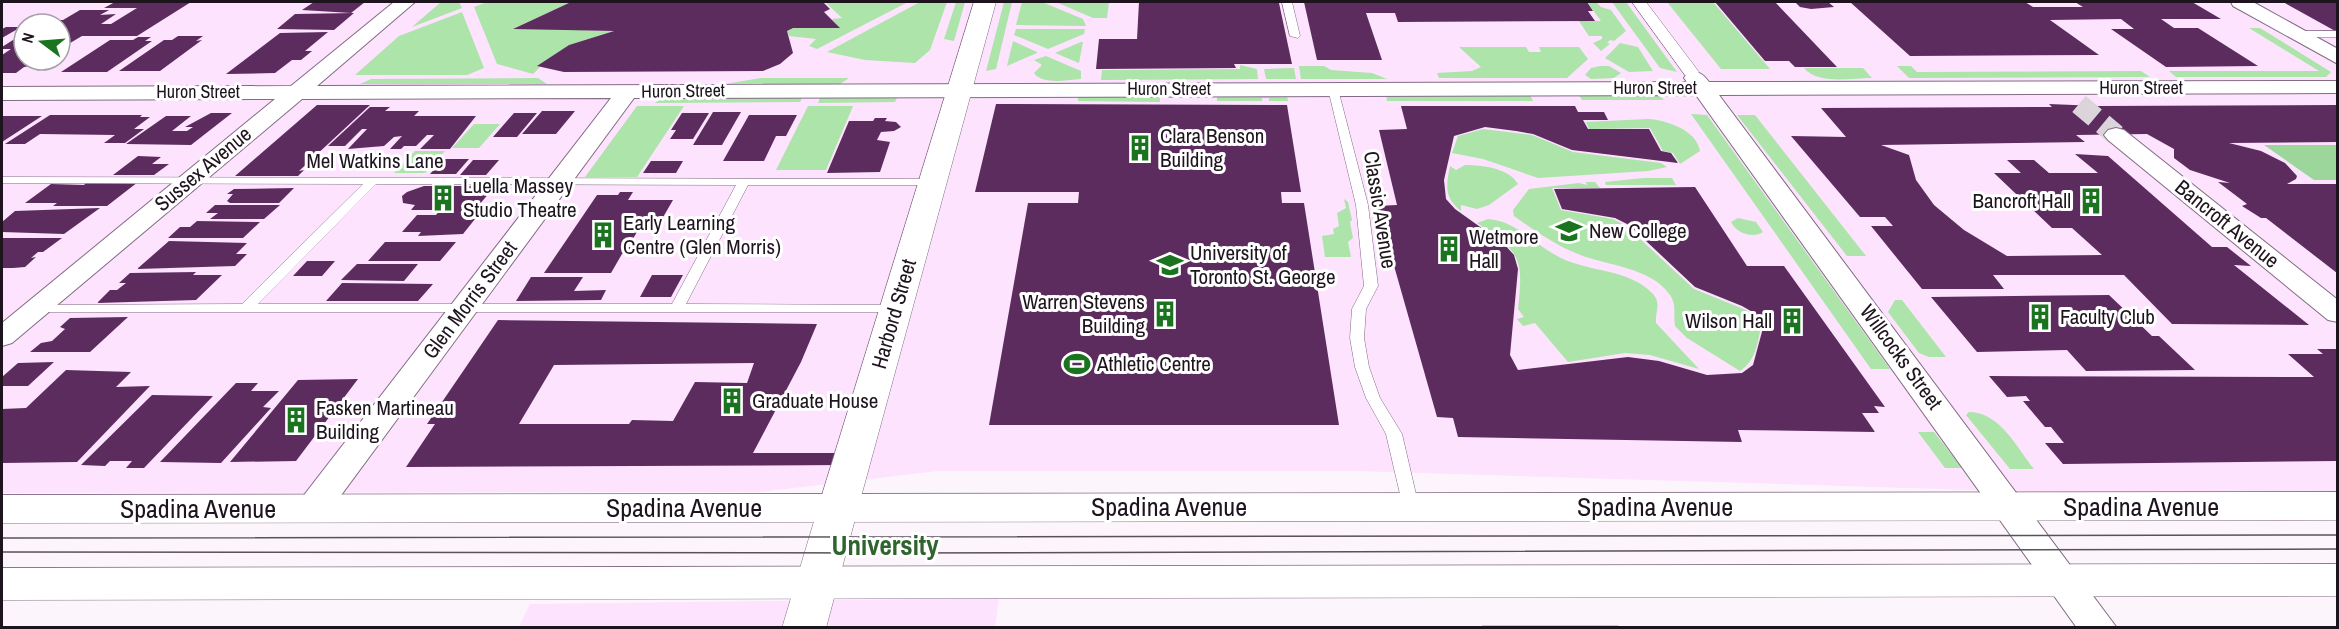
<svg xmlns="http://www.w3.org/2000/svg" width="2339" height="629" font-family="'Archivo Narrow',sans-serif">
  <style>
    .built { fill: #fde3fe; fill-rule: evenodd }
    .green { fill: #ace4aa }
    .forest { fill: #9dd69b }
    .building { fill: #5c2c5f; fill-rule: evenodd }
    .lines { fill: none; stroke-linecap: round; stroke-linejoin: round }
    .minor-tunnel { stroke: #dbd4db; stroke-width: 21; stroke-dasharray: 21 10; stroke-linecap: butt }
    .service-casing { stroke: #826b83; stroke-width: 1 }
    .pedestrian-casing { stroke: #826b83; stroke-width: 1 }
    .minor-casing { stroke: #826b83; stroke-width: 2 }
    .tertiary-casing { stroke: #826b83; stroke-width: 1 }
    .secondary-casing { stroke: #826b83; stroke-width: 1 }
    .primary-casing { stroke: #826b83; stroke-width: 1 }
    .service { fill: #fff; fill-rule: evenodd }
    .pedestrian { fill: #fff; fill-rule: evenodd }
    .minor { fill: #fff; fill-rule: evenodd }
    .tertiary { fill: #fff; fill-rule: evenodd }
    .secondary { fill: #fff; fill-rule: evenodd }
    .primary { fill: #fff; fill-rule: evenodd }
    .tram { stroke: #5a515a; stroke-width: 1.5 }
    .labels { text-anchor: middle; stroke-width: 6; stroke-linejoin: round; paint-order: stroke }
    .far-street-label { font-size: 18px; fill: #1e141e; stroke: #fff }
    .poi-label { font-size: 21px; fill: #1e141e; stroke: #fff; text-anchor: start }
    .street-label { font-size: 21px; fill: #1e141e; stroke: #fff }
    .near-street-label { font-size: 26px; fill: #1e141e; stroke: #fff }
    .near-neighbourhood-label { font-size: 27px; font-weight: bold; fill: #2f642f; stroke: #fff }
  </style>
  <rect width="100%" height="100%" fill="#fcf6fc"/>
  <path class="built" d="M2,2H2337V491L2070,493L1354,471H938L759,492L2,493ZM24,24H60V60H24Z
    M999,598L995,627L518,628L530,604Z"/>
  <path class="green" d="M441,2H459L462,8L412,27Z
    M487,2H571L515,28L614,31L569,45L538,66L540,67L533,74L497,64L474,7Z
    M825,2H908L817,49L809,46L816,39L789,36L787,31L793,28H839L832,19L842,18Z
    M920,2H947L930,50L915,63L865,60L827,52Z
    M956,2H965L954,41L944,39Z
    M1004,2H1012L996,69L986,71Z
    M1022,2H1042L1083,19L1086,26L1016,25Z
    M1056,2H1109L1107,18H1093Z
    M1587,2H1596L1601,7L1611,10L1626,31L1614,41L1610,40L1607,43L1610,44L1601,51L1593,43L1602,39V36H1589L1579,21H1601Z
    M1612,2H1626L1677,72L1660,68Z
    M1667,2H1713L1770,69H1721Z
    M462,12L484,68L467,75H355L399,36Z
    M2249,28H2260L2331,72L2326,77H2176L2169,71H2319Z
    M1016,29H1085L1084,34L1048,49L1014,35Z
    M1013,41L1037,52V53L1007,66Z
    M1081,42H1083L1079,63L1055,53Z
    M1620,43L1638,47L1653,71L1629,72L1605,58Z
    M1459,47H1526L1529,52H1541L1539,47H1579L1588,59L1567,78H1439L1437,73L1472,71L1481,67Z
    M1046,56L1081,71V79C1067,80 1042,85 1034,73L1042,65L1034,60Z
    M1240,65L1257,69L1258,79L1101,80L1102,70L1240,69Z
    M1299,66H1324L1331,70L1372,73L1387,79H1301Z
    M1600,66H1609L1621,73L1614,78L1591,79L1585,75L1591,68Z
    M1897,66H1911L1917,72L2141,71L2150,77L1909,78Z
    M1294,68L1296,79H1266L1264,69Z
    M1804,68H1863L1872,78C1852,78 1818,85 1804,68Z
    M538,78L547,84H360L371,79Z
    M761,78H849L840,84H725Z
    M1217,95H1287L1288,101H1269V98H1262V101H1217Z
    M1386,95H1530L1533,101H1387Z
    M1579,95H1659L1664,100H1582Z
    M1078,96H1160V102L1078,101Z
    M664,97L802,98L800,102L655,103Z
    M820,98H897L895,102L818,103Z
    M637,106H684L637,177H585Z
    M808,106H853L826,170H776Z
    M1691,114L1707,115L1890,369H1871Z
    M1737,115H1755L1866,256H1847Z
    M1648,119C1666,120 1697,130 1700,151L1680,164L1673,153L1663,151L1650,128L1589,129L1586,122Z
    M474,124H500L479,148H452Z
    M1483,129L1532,135L1573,152L1661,163L1667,167L1648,171L1538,178L1483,159L1452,153L1458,136Z
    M415,151H445L425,173H394Z
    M1465,165C1482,165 1509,168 1518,184L1489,205L1477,209L1461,205V211C1444,197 1446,186 1450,166L1456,170Z
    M1644,178H1672L1676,185H1606L1605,182Z
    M1586,182H1595L1600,188H1552L1561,210L1613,219L1626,226L1694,289L1746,310L1753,315L1761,327C1757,345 1756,360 1740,371L1687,338L1675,326C1673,315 1677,305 1670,295C1651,267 1607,266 1578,254C1555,245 1534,230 1514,216L1513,210L1529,189L1579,183L1587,185Z
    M1344,199L1348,202L1352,220L1350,222L1353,238L1348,242L1351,257H1325L1322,236L1334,234L1333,229L1339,226L1337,213L1346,208Z
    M1738,218L1756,222L1763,232C1753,239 1736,233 1731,222Z
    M1488,219C1517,221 1536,246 1561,258C1589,272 1629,269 1652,293C1662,303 1655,311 1656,323L1699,369L1650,355L1625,353L1568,362L1535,323L1523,326L1517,319L1524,317L1518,309C1524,257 1520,252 1477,223Z
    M1895,300H1902L1946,357H1929L1919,353L1888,312Z
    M1969,412C2000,412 2017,448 2034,469H2010L1966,415Z
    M1918,432H1934L1962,468H1945Z
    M1482,625H1618L1619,627L1483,628Z"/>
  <path class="forest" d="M2264,145H2337V180H2314Z"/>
  <path class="building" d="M115,2H191L137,36H82L60,49V24H48L55,20H63L80,10H109L100,15L116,14L101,24H111L137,8H104Z
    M314,2H365L351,13L302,10Z
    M571,2H823L830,9L824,12L840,28H793L787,31L793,53L780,64L763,71L564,72L537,66L569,45L614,31L513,29Z
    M1139,2L1279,3L1292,64H1234L1236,68L1096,69L1099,39H1137Z
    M1304,2H1587L1593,11H1588L1595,21L1398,22L1395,13H1366L1382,60H1317Z
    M1715,2H1775L1837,67H1795L1789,61H1765Z
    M1795,2H1828L1834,7L1811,9L1800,7Z
    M1850,2H2025L2033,7H2083L2075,2H2192L2221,19H2161L2174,28H2198L2258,66L2166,67L2111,29H2134L2121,19L2050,20L2099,55L1910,56Z
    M2283,2H2337V32Z
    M354,13L334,30L277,29L295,14Z
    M6,27H21L2,38V29Z
    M328,32L305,51H312L301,60H292L275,73L226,74L280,33Z
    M24,33V60H53L46,64L24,67L16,73H2V55L11,49H2V47Z
    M178,36H203L196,41L202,40L160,71H119L164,40H172Z
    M138,37H151L145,41H152L107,72H61L110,40H133Z
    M996,104L1287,105L1301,192H1281L1282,203H1304L1339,425H989L1028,203H1078L1079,192H975Z
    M2049,104L2098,106L2337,105V142L2229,143L2261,151L2285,163L2297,176L2296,179L2287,184H2337V273L2266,218H2261L2242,206L2247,204L2218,182L2230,183L2190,170L2174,158V149L2147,134L2076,135L2085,142L1881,145L1909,155L1916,180L1934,205L1964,230L2007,256L2102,255L2072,228H2052L1994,173H2021L2007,160H2034L2049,173H2098L2075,154L2108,156L2212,247H2227L2251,266L2234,265L2309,325L2172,324L2124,275H1993L2004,289H1922L1871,226H1893L1885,217H1860L1791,136L1846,137L1821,108L2052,107Z
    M317,105H370L299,171L304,170L298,176H235Z
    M1401,106H1575L1578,112H1604L1608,120H1583L1588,129H1649L1661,151L1671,153L1678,163L1572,150L1533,134L1516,131L1485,127L1454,136L1444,180L1446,199L1455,209L1504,244L1514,255L1518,269L1510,355L1518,370L1628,357L1659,361L1707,375L1742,373L1753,365L1763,328L1756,314L1742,306L1695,287L1629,225L1615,218L1562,209L1554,189L1695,187L1747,266H1784L1885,407L1874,406L1879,413H1862L1875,432L1738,430L1742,442L1458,437L1453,418L1437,417L1377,206L1397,205L1379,130L1407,129Z
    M370,107H390L385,111H419L414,116H476L450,149H420L434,135H427L416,146H404L401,149H390L402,136L394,137L384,146L348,149L367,129H362L345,146H328Z
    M542,111H575L556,134H522Z
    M713,112H741L722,145H693Z
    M211,113H232L191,145L126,144L166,116H191L172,131H187L193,127H185Z
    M514,113H537L517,137H493Z
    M682,113H709L693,139H670L676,130H671Z
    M50,115H142L140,117H150L134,129H144L125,143H104L115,135L40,134L25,144H5Z
    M749,115H797L786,136H776L764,161H723Z
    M2,116H42L2,142Z
    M875,118H887L885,121L896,122L901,127L894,131L881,132L877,140L890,142L880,172L827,173L849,121H873Z
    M138,156L161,157L152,164H169L154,175H113Z
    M444,159H469L456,174H430Z
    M473,160H499L486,175H460Z
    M651,161H683L676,173H643Z
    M88,181L138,182L107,206H53L57,203H25L51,184L84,185Z
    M424,186H495L474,211H477L470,219H475L463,234L418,236L421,232H402L417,215H436L440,210H411L415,205L403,203L402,196L407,192Z
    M294,188L279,203H230L227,201L233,194H227L234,189Z
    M620,192H633L628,200H673L662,219H655L647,232H637L628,247H649L645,254H622L611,273H544L597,195H618Z
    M215,205H280L264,219H210L218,213H206Z
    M100,208L64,234L2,232V222L15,211Z
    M197,221L260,222L243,238H168L180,227H190Z
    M2,238H62L43,252H38L31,258L36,257L25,267L13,268H2Z
    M169,241L247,243L236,254H247L235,266L137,269Z
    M385,242H456L440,261H368Z
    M307,261H335L322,276H293Z
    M357,264H418L404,281L341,280Z
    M196,272L193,275H222L196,300L97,303L110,290H117L126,283H119L130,273Z
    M652,275H683L671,297H640Z
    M531,277H583L574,291L606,290L601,300L516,301Z
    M342,283L433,284L418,301H326Z
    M2109,295L2152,336H2159L2195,370L2086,371L2067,350L1977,352L1931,297Z
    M128,317L90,352H30L41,343L52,341L65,329L60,327L70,318Z
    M498,320L817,324L801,362L753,453H850L847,465L406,467L435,424H427ZM754,363L747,383L695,382L673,421L632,420L629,424H519L554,365Z
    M2317,349H2337V461L2063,464L2045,443H2064L2051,427H2045L2023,401H2030L2026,396L2007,397L1989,376L2314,377L2288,354H2323Z
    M54,362L28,386H2V377L18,363Z
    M66,370L131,372L116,387L150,386L77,462L2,463V409L26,408Z
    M358,379L296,461L230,462L298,380Z
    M236,383H258L251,391H279L263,407L271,408L221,463L160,462Z
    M152,395L213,396L144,468H126L132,461H110L105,466L81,465Z"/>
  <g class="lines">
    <path class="minor-tunnel" d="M2079,104L2116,135"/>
    <g class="service-casing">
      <path id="service" d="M1282,2H1292L1300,36L1298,38L1290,36Z
        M2338,31V37H2296L2291,34L2296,31Z
        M1333,86L1338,89L1368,205L1378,286L1366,309L1364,338L1369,367L1380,398L1402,434L1419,507L1417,511H1405L1403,507L1386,434L1366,398L1355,367L1350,338L1352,309L1364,286L1356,205L1328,89Z
        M2,177L933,179L939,182L933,185H748L686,304L901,305L903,308L896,312H37L32,311L30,308L32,305L242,304L363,184L2,183ZM376,184L736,185L672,304H258Z"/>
    </g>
    <g class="pedestrian-casing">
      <path id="pedestrian" d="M1632,2H1646L1699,72L1697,75H1685Z"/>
    </g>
    <g class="minor-casing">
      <path id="minor" d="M394,2H415L317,86L1687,82L1684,78L1687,73C1699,71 1702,73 1709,82L2338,81V93L1719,95L2117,628H2077L1696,95L634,98L325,517L313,520L301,517L296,508L301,499L611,98L302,99L12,343L2,346V323L275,99L2,100V87L291,86Z
        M2231,2H2253L2338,49V64L2233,6Z
        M2116,128L2124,130L2338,300V322L2328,320L2108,140L2104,135L2108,130Z"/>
    </g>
    <g class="tertiary-casing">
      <path id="tertiary" d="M974,2H996L858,508L852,518L838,522L824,518L818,508Z"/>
    </g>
    <g class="secondary-casing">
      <path id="secondary" d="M838,494L852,498L858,508L826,628H782L818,508L824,498Z"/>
    </g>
    <g class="primary-casing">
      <path id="primary" d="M2338,492V520L2,523V495Z
        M2338,564V596L2,600V568Z"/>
    </g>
    <use href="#service" class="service"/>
    <use href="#pedestrian" class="pedestrian"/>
    <use href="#minor" class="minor"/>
    <use href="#tertiary" class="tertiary"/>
    <use href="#secondary" class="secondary"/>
    <use href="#primary" class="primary"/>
    <path class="tram" d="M2,538L2338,535
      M2,552L885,553L2338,549"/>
  </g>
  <defs>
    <g id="building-bare" transform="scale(2.07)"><path d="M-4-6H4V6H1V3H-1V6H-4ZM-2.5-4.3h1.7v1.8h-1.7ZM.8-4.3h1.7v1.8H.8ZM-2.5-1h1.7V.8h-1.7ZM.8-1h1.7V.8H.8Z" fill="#1a731f" stroke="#fff" stroke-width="2.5" paint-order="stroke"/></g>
    <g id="university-bare" transform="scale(2.07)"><path d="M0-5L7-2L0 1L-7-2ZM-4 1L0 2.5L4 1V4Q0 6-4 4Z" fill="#1a731f" stroke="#fff" stroke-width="2.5" paint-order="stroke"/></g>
    <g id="stadium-bare" transform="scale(2.07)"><path d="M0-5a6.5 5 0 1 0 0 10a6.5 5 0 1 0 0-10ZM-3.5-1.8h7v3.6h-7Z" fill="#1a731f" stroke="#fff" stroke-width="2.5" paint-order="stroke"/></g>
  </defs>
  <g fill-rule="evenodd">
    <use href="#building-bare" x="1140" y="148"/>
    <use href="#building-bare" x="443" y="198"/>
    <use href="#building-bare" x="2091" y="201"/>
    <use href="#university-bare" x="1569" y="231"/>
    <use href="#building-bare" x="603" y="235"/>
    <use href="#building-bare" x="1449" y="249"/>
    <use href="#university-bare" x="1170" y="265"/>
    <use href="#building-bare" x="1165" y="314"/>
    <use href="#building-bare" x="2040" y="317"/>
    <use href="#building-bare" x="1792" y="321"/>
    <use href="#stadium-bare" x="1077" y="364"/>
    <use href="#building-bare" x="732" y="401"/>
    <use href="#building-bare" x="296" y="420"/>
  </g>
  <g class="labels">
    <g class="far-street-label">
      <text x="1655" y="94">Huron Street</text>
      <text x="2141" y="94">Huron Street</text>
      <text x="1169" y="95">Huron Street</text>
      <text transform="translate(683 91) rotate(-1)" y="6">Huron Street</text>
      <text x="198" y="98">Huron Street</text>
    </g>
    <g class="poi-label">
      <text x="1160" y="143">Clara Benson<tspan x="1160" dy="24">Building</tspan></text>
      <text x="463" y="193">Luella Massey<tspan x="463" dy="24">Studio Theatre</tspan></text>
      <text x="2071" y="208" text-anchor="end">Bancroft Hall</text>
      <text x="623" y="230">Early Learning<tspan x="623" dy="24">Centre (Glen Morris)</tspan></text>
      <text x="1589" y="238">New College</text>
      <text x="1469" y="244">Wetmore<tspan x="1469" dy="24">Hall</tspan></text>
      <text x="1190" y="260">University of<tspan x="1190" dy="24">Toronto St. George</tspan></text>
      <text x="1145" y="309" text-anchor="end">Warren Stevens<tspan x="1145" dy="24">Building</tspan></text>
      <text x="2060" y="324">Faculty Club</text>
      <text x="1772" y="328" text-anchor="end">Wilson Hall</text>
      <text x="1097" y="371">Athletic Centre</text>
      <text x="752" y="408">Graduate House</text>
      <text x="316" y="415">Fasken Martineau<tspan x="316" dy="24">Building</tspan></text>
    </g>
    <g class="street-label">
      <text x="375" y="168">Mel Watkins Lane</text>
      <text transform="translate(203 169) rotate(-40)" y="7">Sussex Avenue</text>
      <text transform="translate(1380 210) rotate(81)" y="7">Classic Avenue</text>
      <text transform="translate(2227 224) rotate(39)" y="7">Bancroft Avenue</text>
      <text transform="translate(470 300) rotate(-53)" y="7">Glen Morris Street</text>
      <text transform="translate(894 314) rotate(-74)" y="7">Harbord Street</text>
      <text transform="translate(1901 357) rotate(54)" y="7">Willcocks Street</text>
    </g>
    <g class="near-street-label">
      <text x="1169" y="516">Spadina Avenue</text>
      <text x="1655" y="516">Spadina Avenue</text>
      <text x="2141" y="516">Spadina Avenue</text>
      <text x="684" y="517">Spadina Avenue</text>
      <text x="198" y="518">Spadina Avenue</text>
    </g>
    <g class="near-neighbourhood-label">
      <text x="885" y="555">University</text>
    </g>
  </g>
  <rect width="2339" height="629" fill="none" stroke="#1e141e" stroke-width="6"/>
  <g transform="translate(42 42) rotate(286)"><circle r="28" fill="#ffffff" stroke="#a5a1a5" stroke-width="1.5"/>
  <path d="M0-4.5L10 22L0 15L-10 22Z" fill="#1a731f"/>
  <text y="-9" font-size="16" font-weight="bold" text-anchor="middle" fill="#1e141e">N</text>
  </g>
</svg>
